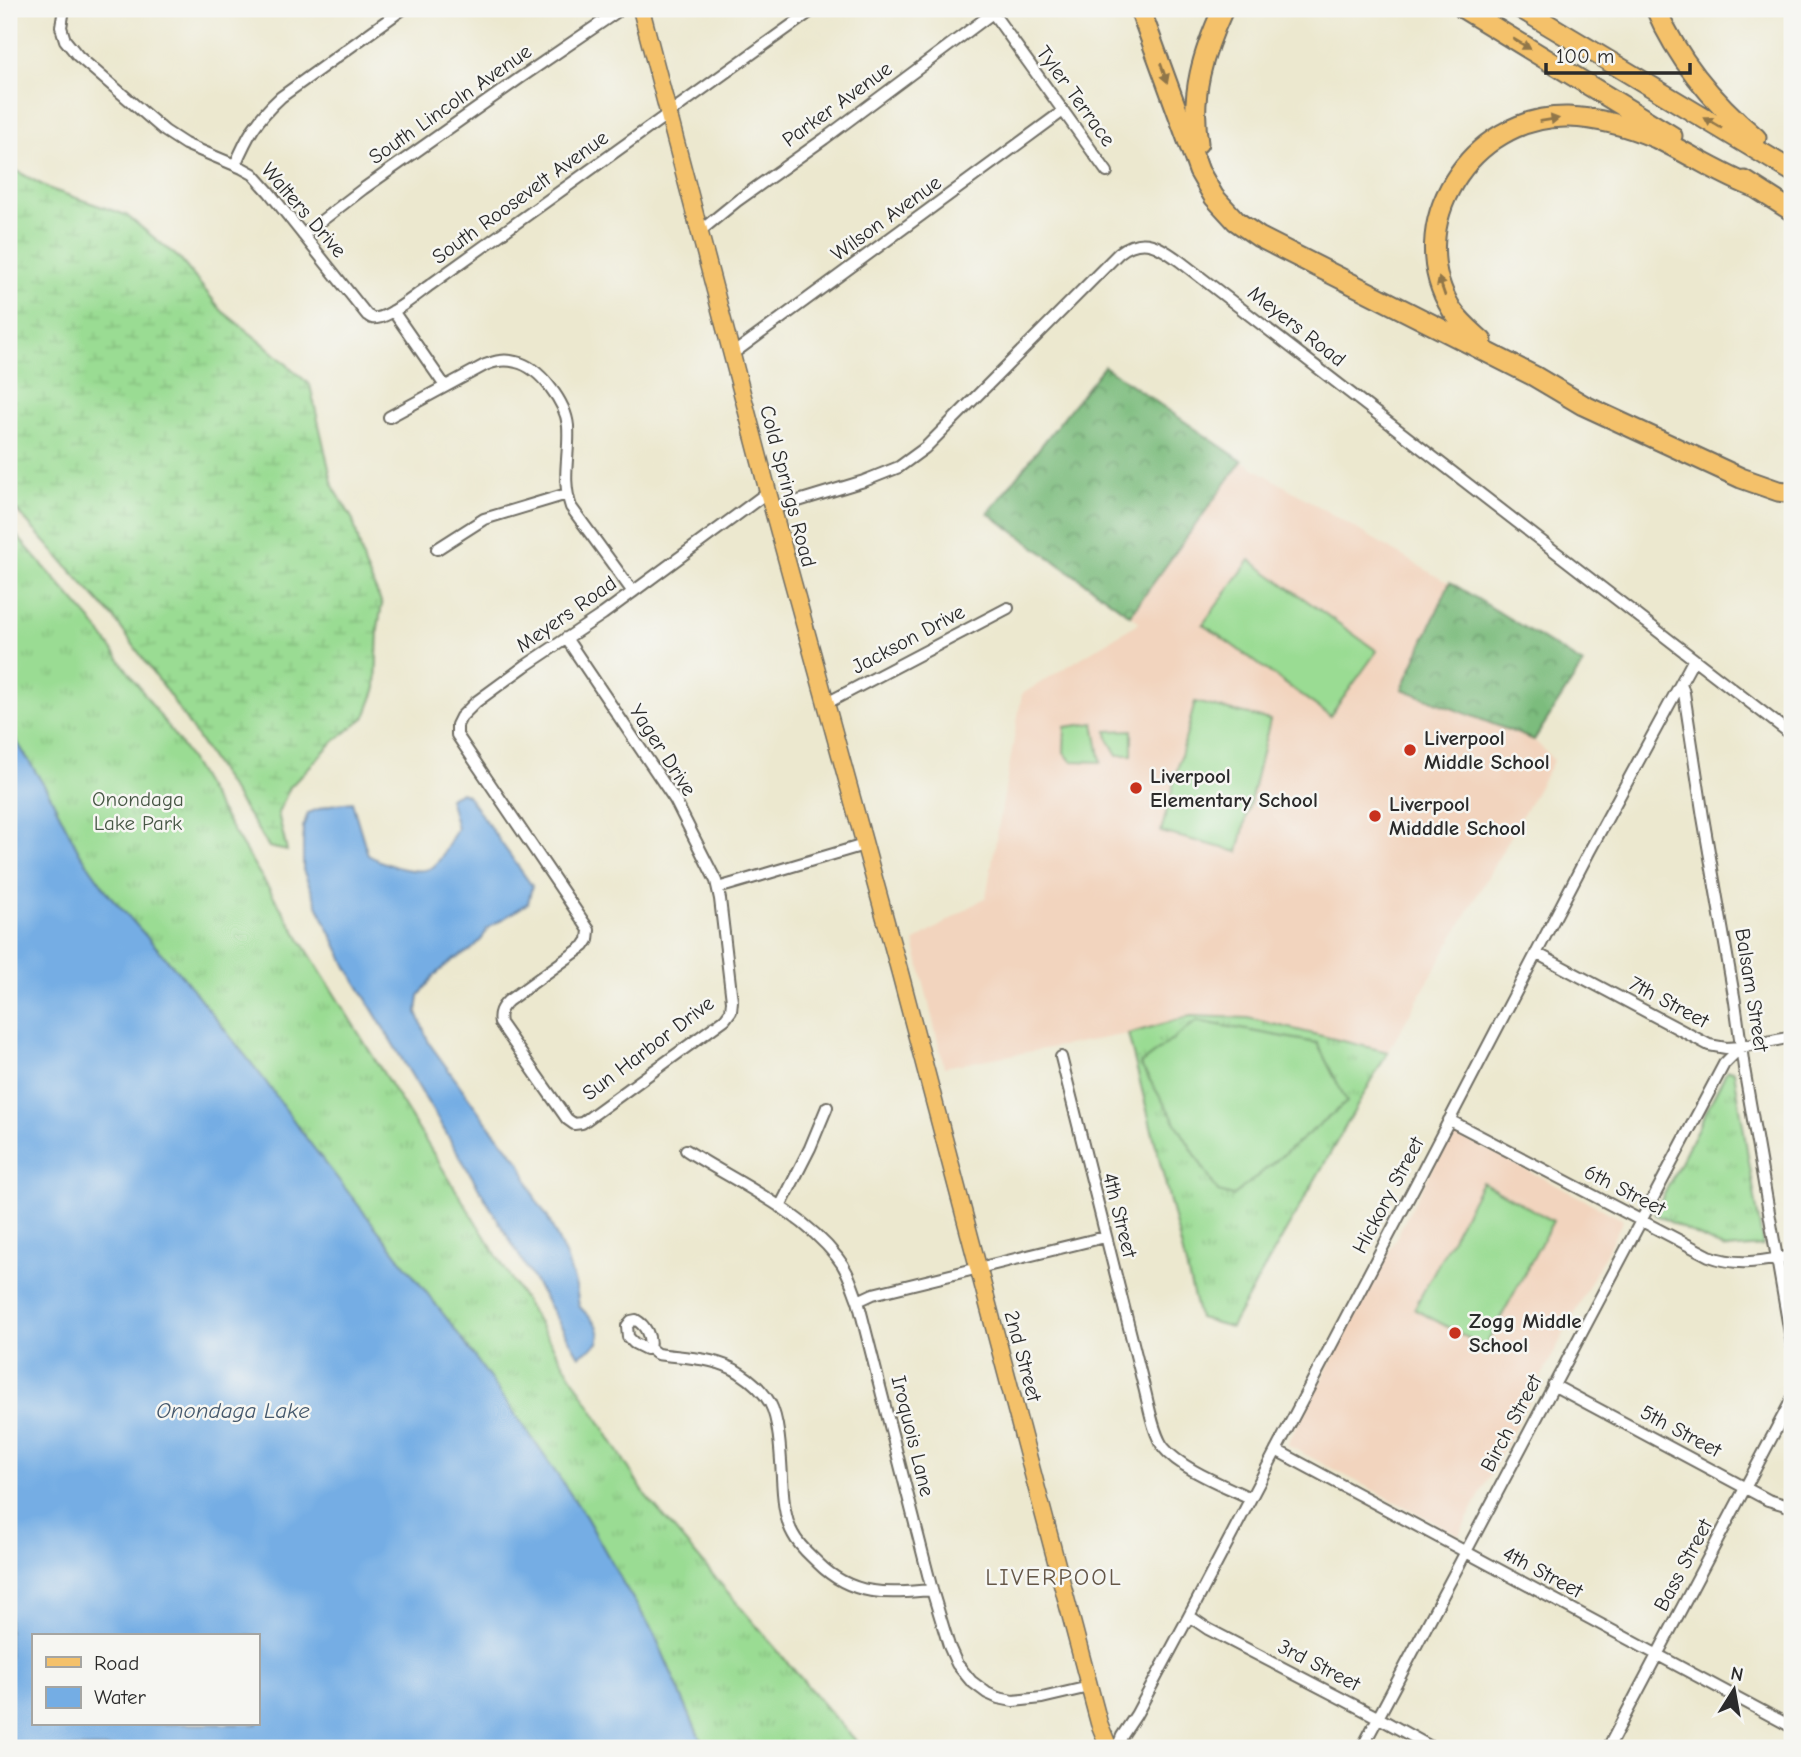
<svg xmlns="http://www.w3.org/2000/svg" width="1801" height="1757" font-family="'Comic Neue',sans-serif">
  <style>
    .built { fill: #f2d4be }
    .grass { fill: url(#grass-tufts); stroke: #62845f; stroke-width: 2 }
    .forest { fill: url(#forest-crowns); stroke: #537454; stroke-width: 2 }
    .wetland { fill: url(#wetland-marsh); stroke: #62845f; stroke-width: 2 }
    .pitch { fill: #9adc93; stroke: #62845f; stroke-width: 2 }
    .water { fill: #74ade4; stroke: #506c88; stroke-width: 2; fill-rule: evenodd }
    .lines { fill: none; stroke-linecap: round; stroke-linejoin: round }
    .street-casing { stroke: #6f6d64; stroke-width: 14 }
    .primary-casing { stroke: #6f6d64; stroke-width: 19 }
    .highway-casing { stroke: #6f6d64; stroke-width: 23 }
    .street { stroke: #fff; stroke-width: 10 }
    .primary { stroke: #f4c16a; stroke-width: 16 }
    .highway { stroke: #f4c16a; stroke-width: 19 }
    .oneway { fill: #90764a }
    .poi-dot { fill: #c8321e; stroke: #f6f6f2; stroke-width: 2.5 }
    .labels { text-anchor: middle; stroke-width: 5; stroke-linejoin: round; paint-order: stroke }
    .street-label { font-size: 21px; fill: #2b2b2b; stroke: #f6f6f2 }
    .poi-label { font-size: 21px; font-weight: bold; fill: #2b2b2b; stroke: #f6f6f2; text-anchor: start }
    .park-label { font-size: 21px; fill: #475745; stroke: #f6f6f2 }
    .water-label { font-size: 23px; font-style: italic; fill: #45586c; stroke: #f6f6f2 }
    .quarter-label { font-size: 24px; letter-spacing: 2px; fill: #655748; stroke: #f6f6f2 }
  </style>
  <defs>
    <pattern id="grass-tufts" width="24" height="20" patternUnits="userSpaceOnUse" patternTransform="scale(1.75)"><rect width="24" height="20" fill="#9adc93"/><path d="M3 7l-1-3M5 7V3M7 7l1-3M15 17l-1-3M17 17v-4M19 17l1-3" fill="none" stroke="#85bd7f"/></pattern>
    <pattern id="forest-crowns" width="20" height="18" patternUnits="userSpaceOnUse" patternTransform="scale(1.75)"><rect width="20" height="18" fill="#7bbc7d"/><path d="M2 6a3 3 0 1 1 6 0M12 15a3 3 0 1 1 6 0" fill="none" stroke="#659967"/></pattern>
    <pattern id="wetland-marsh" width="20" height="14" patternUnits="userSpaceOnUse" patternTransform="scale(1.75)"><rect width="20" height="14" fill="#9adc93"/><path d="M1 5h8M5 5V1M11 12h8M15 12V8" fill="none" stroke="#85bd7f"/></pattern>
  </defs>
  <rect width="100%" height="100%" fill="#f6f6f2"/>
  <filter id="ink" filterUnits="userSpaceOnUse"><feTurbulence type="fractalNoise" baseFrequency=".0143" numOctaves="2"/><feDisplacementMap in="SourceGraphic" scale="14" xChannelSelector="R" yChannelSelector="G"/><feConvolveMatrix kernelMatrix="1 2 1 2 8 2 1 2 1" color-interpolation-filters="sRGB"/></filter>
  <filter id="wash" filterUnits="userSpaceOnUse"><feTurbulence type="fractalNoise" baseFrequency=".00686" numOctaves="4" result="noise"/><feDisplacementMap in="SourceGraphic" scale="28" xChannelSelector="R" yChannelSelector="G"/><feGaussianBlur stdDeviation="1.57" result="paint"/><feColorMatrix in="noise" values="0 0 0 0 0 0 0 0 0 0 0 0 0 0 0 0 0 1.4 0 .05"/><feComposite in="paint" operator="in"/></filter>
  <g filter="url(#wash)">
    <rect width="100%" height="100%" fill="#ece8cf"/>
    <path class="built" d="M1242,461L1443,580L1450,582L1402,689L1534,740L1554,760L1388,1052L1248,1018L1190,1016L1128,1034L944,1067L914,942L986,897L1022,694L1140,622L1130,615Z
      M1452,1131L1623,1220L1459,1535L1287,1445Z"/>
    <path class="grass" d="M9,527L91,620L184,749L212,797L646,1496L833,1716L863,1748H704L654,1633L623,1583L586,1517L528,1432L451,1324L309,1142L263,1078L183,977L110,896L79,852L50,795L9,729Z
      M1132,730V755H1117L1108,739L1107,731Z
      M1190,1016L1248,1018L1388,1052L1231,1327L1199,1318L1128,1034Z
      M1727,1070L1734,1071L1763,1246L1725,1249L1654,1214Z"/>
    <path class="forest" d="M1104,366L1242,461L1130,615L988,513Z
      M1450,582L1583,664L1534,740L1402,689Z"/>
    <path class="wetland" d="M9,167L50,189L126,215L179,258L222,311L265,345L310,385L333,486L353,520L365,566L382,604L378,628L376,688L365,717L331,744L290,787L278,813L287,851L269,847L172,699L113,617L9,502Z"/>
    <path class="pitch" d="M1250,560L1377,651L1330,716L1203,624Z
      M1195,702L1270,720L1238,852L1161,832Z
      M1094,723L1101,762L1071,761L1064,752L1065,727Z
      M1197,1021L1317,1043L1347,1102L1233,1196L1218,1192L1140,1064Z
      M1482,1182L1553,1221L1485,1347L1414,1309Z"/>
    <path class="water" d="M9,729L50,795L79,852L110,896L183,977L263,1078L309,1142L451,1324L528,1432L586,1517L623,1583L654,1633L704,1748H9ZM33,1636H257V1724H33Z
      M461,792L467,795L532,886L528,903L487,929L482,939L471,950L451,961L433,977L419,996L417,1012L429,1043L490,1127L520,1162L535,1198L548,1218L566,1257L576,1287L579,1306L597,1325L600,1335L598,1343L579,1356L347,967L319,909L303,870V827L308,813L330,805L352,802L368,855C384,864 424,880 437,863C445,853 451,839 457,828L449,798Z"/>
  </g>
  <g filter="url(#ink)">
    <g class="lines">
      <g class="street-casing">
        <path id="street" d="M64,9L61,27L65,40L78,56L165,131L185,144L242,168L253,174L269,192L367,315C372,318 372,319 377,318C390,317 419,293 430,285L814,9
          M990,9L1107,172
          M235,165C248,135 256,120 281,97L403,9
          M699,232L737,201L824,139L998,9
          M303,235L363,189L520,78L621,9
          M393,311L445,386
          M731,355L1063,111
          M389,417L485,365C496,361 504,359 516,362C540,367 566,403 568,426C570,455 561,478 571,507L633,592
          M772,509L864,481L899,467L925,448L1119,253C1143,234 1161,247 1181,262L1792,735
          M437,549L484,519L567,494
          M566,638L675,800L716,881L720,899L732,1001L731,1011L725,1019L582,1123L574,1124L567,1119L500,1023C498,1013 501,1008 508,1001L584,946L588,940L589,930L457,735V725L461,717L476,702L525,666L603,614L768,492
          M1681,683L1684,693L1703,817L1735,1002L1744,1068L1792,1345
          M825,704L1008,608
          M718,888L864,845
          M1536,953L1709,1045L1726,1048L1741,1047L1792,1037
          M1061,1057L1145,1391C1149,1407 1154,1436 1164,1448C1181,1469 1226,1486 1250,1498
          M1449,1120L1709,1256C1739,1267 1762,1261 1792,1256
          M686,1150C737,1183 799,1209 837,1257C848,1270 852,1286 858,1301L932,1590L949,1646L957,1664L971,1681L987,1693L998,1698L1013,1701L1042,1698L1089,1687
          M780,1207L810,1148L827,1107
          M858,1301L873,1294L1105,1237
          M636,1320C645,1325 652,1337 649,1348L646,1349L634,1343L628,1337L627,1326L631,1321Z
          M649,1348L657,1354C684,1358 717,1357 740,1373C751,1380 763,1391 770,1403C781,1423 781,1469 783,1493C784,1507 786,1522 793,1534C799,1546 809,1554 818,1563C852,1597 887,1594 932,1590
          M1553,1385L1768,1500L1792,1507
          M1276,1450L1792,1727
          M1189,1616L1208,1629L1379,1718L1433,1748
          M1117,1748L1122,1736L1136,1715L1189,1616L1417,1182L1589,852L1694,659
          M1362,1748L1724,1064L1741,1047
          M1608,1748L1792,1399"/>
      </g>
      <g class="primary-casing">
        <path id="primary" d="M641,9L768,492L900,973L1099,1723L1109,1748"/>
      </g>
      <g class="highway-casing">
        <path id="highway" d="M1140,9L1199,171L1214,197L1236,221L1259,237L1534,376L1583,405L1741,478L1778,491L1792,493
          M1464,9L1672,136
          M1522,9L1792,171
          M1656,9C1678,60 1713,102 1756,138
          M1198,143C1190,94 1203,53 1223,9
          M1745,181L1792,211
          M1482,341C1471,331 1460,322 1452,310C1400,226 1471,115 1568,117C1597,118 1628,126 1656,138C1690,154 1721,175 1756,188"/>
      </g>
      <use href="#street" class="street"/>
      <use href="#primary" class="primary"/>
      <use href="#highway" class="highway"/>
    </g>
    <defs><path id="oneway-solid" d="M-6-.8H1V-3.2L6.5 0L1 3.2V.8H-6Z" transform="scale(1.75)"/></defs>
    <g class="oneway">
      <use href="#oneway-solid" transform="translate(1522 44) rotate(31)"/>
      <use href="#oneway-solid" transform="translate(1164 73) rotate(70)"/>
      <use href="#oneway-solid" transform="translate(1549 120) rotate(-9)"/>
      <use href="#oneway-solid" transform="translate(1713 123) rotate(-149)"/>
      <use href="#oneway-solid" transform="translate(1442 287) rotate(-109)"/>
    </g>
  </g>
  <g class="poi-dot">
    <circle cx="1410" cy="750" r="7"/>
    <circle cx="1136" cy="788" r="7"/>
    <circle cx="1375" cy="816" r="7"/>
    <circle cx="1455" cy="1333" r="7"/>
  </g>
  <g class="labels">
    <g class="street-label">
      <text transform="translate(1076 96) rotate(54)" y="7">Tyler Terrace</text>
      <text transform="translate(450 104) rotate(-35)" y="7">South Lincoln Avenue</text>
      <text transform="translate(837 104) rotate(-36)" y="7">Parker Avenue</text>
      <text transform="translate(520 197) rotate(-36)" y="7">South Roosevelt Avenue</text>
      <text transform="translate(304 210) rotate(49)" y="7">Walters Drive</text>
      <text transform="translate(886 218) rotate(-36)" y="7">Wilson Avenue</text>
      <text transform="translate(1297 326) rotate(38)" y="7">Meyers Road</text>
      <text transform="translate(788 486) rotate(75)" y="7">Cold Springs Road</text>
      <text transform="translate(566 614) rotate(-35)" y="7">Meyers Road</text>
      <text transform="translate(908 639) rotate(-28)" y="7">Jackson Drive</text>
      <text transform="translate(663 750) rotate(57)" y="7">Yager Drive</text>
      <text transform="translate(1752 990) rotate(81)" y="7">Balsam Street</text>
      <text transform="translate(1669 1002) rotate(28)" y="7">7th Street</text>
      <text transform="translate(648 1048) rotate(-37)" y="7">Sun Harbor Drive</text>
      <text transform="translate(1625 1190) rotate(27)" y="7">6th Street</text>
      <text transform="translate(1388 1195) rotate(-62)" y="7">Hickory Street</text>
      <text transform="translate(1120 1215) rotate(76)" y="7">4th Street</text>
      <text transform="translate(1023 1356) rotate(75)" y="7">2nd Street</text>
      <text transform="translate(1511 1423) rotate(-62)" y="7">Birch Street</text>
      <text transform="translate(1681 1431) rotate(28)" y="7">5th Street</text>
      <text transform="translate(913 1436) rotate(76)" y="7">Iroquois Lane</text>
      <text transform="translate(1683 1565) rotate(-62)" y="7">Bass Street</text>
      <text transform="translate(1543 1572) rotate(28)" y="7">4th Street</text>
      <text transform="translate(1319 1665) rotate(27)" y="7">3rd Street</text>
    </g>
    <g class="poi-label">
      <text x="1424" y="745">Liverpool<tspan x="1424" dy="24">Middle School</tspan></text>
      <text x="1150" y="783">Liverpool<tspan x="1150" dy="24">Elementary School</tspan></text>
      <text x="1389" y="811">Liverpool<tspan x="1389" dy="24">Midddle School</tspan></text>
      <text x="1469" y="1328">Zogg Middle<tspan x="1469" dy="24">School</tspan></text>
    </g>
    <g class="park-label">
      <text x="138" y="806">Onondaga<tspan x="138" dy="24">Lake Park</tspan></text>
    </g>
    <g class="water-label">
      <text x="233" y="1418">Onondaga Lake</text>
    </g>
    <g class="quarter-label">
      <text x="1054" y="1585">LIVERPOOL</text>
    </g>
  </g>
  <rect width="1801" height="1757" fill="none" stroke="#f6f6f2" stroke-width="35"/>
  <rect x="32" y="1634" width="228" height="91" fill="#f6f6f2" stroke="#a5a5a2" stroke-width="2"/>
  <rect x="46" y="1657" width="35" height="10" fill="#f4c16a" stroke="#a5a5a2" stroke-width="2"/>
  <text x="94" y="1670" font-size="21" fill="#2b2b2b">Road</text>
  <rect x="46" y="1687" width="35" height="21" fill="#74ade4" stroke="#a5a5a2" stroke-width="2"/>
  <text x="94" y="1704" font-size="21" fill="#2b2b2b">Water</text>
  <g transform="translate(1734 1690) rotate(11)" stroke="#f6f6f2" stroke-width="5" paint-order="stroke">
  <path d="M0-5L12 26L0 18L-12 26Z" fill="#2b2b2b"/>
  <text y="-10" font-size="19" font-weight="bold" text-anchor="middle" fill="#2b2b2b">N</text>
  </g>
  <path d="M1546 63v10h144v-10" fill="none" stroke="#2b2b2b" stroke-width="3.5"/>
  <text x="1556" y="63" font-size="21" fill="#2b2b2b" stroke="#f6f6f2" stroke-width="5" paint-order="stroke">100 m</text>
</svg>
